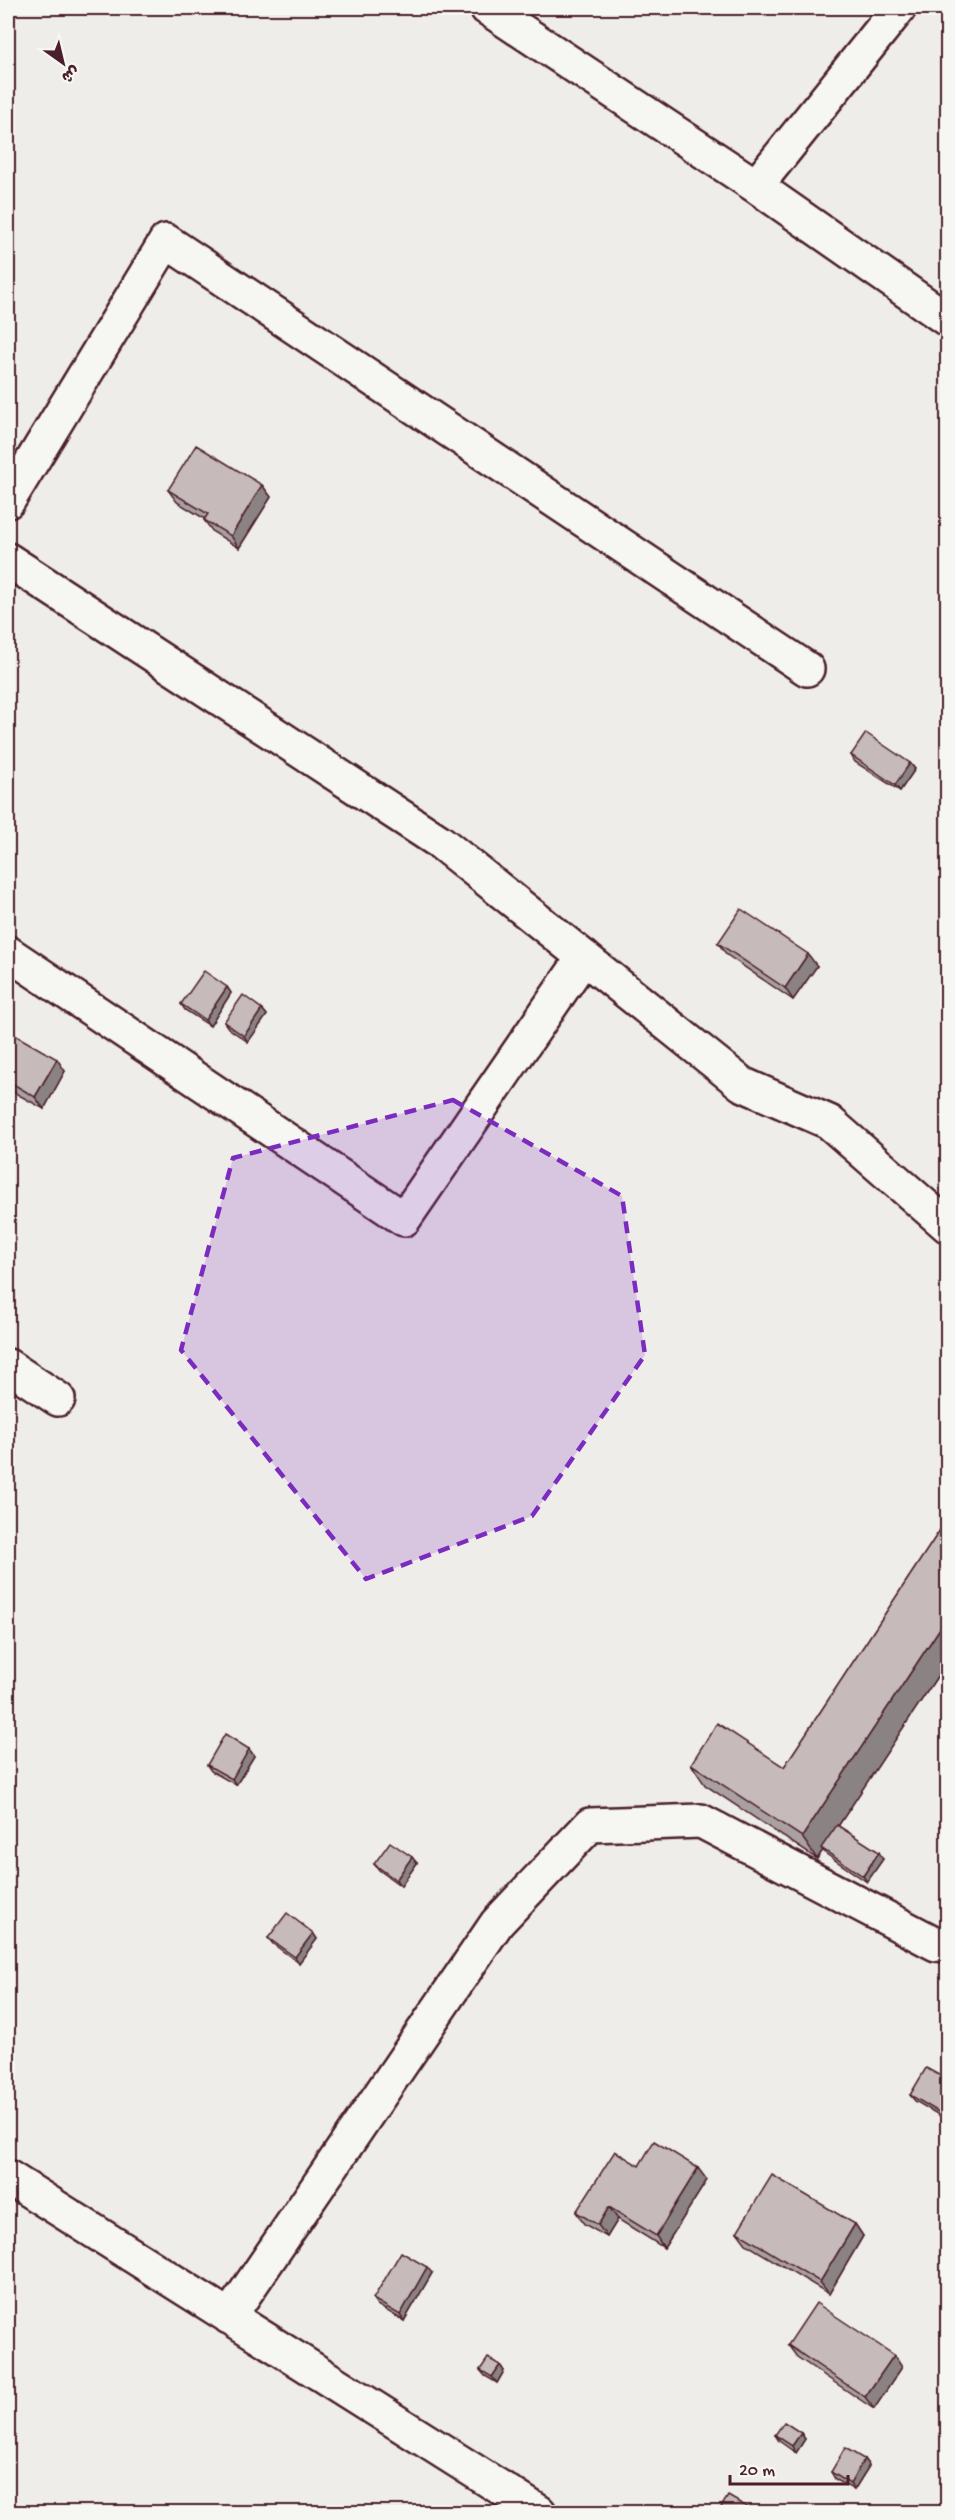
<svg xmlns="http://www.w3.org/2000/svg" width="955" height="2520" font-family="'Gochi Hand','Playpen Sans Arabic',sans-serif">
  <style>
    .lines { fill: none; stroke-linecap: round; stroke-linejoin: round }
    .street-casing { stroke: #4a1f2b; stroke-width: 38 }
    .street { stroke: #f6f6f2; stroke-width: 33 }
    .wall { fill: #aaa0a1; stroke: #4a1f2b; stroke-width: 1.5 }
    .shaded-wall { fill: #8b8283; stroke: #4a1f2b; stroke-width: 1.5 }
    .building { fill: #c6babb; stroke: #4a1f2b; stroke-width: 1.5 }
    .marked { fill: #7b2cbf; fill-opacity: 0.2; stroke: #7b2cbf; stroke-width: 4.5; stroke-dasharray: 12 8; stroke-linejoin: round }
  </style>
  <rect width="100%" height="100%" fill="#efedea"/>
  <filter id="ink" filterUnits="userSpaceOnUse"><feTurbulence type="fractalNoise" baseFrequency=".0167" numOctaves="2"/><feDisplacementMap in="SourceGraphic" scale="12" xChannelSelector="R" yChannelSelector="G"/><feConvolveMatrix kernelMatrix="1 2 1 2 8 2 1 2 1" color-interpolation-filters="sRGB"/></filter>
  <g filter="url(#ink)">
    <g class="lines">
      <g class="street-casing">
        <path id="street" d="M487,8L756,186
          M899,8L756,186L948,320
          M8,501L166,241L807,669
          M8,560L440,842L742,1084L829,1122L948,1226
          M8,953L404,1219L584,957
          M8,1366L58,1399
          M8,2177L539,2512
          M229,2317L497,1923L590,1825L701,1821L936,1944L948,1945"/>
      </g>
      <use href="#street" class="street"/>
    </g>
    <path class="wall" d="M262,485L271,497L239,548L213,532L204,520L205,519L177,502L168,490Z
      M851,755L910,763L915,769L900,791L855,762Z
      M718,943L817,966L793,1000L727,955Z
      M227,987L231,993L210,1026L185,1010L181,1004Z
      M262,1009L267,1015L248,1042L228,1028L224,1022Z
      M8,1044L65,1071L44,1109L8,1089Z
      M948,1518V1660L838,1826L883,1859L867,1882L826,1854L823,1850L817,1859L705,1785L691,1764L784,1767Z
      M249,1749L254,1756L236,1785L211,1771L207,1765Z
      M417,1863L401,1886L379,1870L374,1864Z
      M313,1933L317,1939L299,1963L273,1944L268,1938Z
      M948,2080L947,2120L915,2101L910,2095Z
      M639,2166L707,2180L664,2248L618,2219L607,2237L584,2224L576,2212Z
      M855,2224L863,2236L829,2294L746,2244L737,2232Z
      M432,2273L404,2321L377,2305L373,2299Z
      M788,2345L902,2367L874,2409L797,2357Z
      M500,2365L504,2371L497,2383L485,2376L480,2370Z
      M801,2433L805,2439L796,2453L779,2441L775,2435Z
      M864,2459L869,2466L854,2490L835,2479L831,2472Z"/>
    <path class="shaded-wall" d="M262,485L271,497L239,548L231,536Z
      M910,763L915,769L900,791L895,785Z
      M808,954L817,966L793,1000L785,988Z
      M227,987L231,993L210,1026L205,1020Z
      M262,1009L267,1015L248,1042L244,1036Z
      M57,1059L65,1071L44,1109L35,1097Z
      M948,1616V1660L823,1849L821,1848L823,1850L817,1859L802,1837Z
      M249,1749L254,1756L236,1785L232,1779Z
      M879,1852L883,1859L867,1882L863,1876Z
      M412,1857L417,1863L401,1886L396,1880Z
      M313,1933L317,1939L299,1963L295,1957Z
      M948,2105V2119L947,2120L942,2114Z
      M698,2168L707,2180L664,2248L656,2236Z
      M609,2207L618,2219L607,2237L598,2225Z
      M855,2224L863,2236L829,2294L820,2282Z
      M427,2267L432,2273L404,2321L400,2315Z
      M894,2355L902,2367L874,2409L865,2397Z
      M500,2365L504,2371L497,2383L492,2377Z
      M801,2433L805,2439L796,2453L792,2446Z
      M864,2459L869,2466L854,2490L850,2484Z"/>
    <path class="building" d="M196,445L262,485L231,536L204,520L208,514L168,490Z
      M866,733L910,763L895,785L851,755Z
      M741,909L808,954L785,988L718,943Z
      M204,971L227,987L205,1020L181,1004Z
      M243,995L262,1009L244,1036L224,1022Z
      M13,1034L57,1059L35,1097L8,1081V1044Z
      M948,1518V1616L802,1837L691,1764L717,1723L784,1767Z
      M225,1734L249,1749L232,1779L207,1765Z
      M837,1825L879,1852L863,1876L821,1848Z
      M390,1842L412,1857L396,1880L374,1864Z
      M287,1913L313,1933L295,1957L268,1938Z
      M926,2068L948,2080V2105L942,2114L910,2095Z
      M654,2141L698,2168L656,2236L609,2207L598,2225L576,2212L615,2151L639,2166Z
      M772,2175L855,2224L820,2282L737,2232Z
      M401,2252L427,2267L400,2315L373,2299Z
      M816,2303L894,2355L865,2397L788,2345Z
      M488,2358L500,2365L492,2377L480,2370Z
      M784,2422L801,2433L792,2446L775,2435Z
      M845,2448L864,2459L850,2484L831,2472Z
      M728,2496L754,2511L753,2512H718Z"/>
  </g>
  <path class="marked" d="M453,1100L622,1196L645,1355L532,1516L366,1579L181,1350L233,1158Z"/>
  <rect width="955" height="2520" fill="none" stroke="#f6f6f2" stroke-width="30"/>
  <rect x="15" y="15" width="925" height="2490" fill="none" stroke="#4a1f2b" stroke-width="2" filter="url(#ink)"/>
  <g transform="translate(63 63) rotate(146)" stroke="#f6f6f2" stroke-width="4.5" paint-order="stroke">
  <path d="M0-4.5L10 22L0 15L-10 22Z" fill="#4a1f2b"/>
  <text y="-9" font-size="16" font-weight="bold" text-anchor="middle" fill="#4a1f2b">ش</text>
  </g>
  <path d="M730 2475v9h118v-9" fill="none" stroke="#4a1f2b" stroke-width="3"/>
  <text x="739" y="2475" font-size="18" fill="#4a1f2b" stroke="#f6f6f2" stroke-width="4.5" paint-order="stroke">20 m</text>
</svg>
